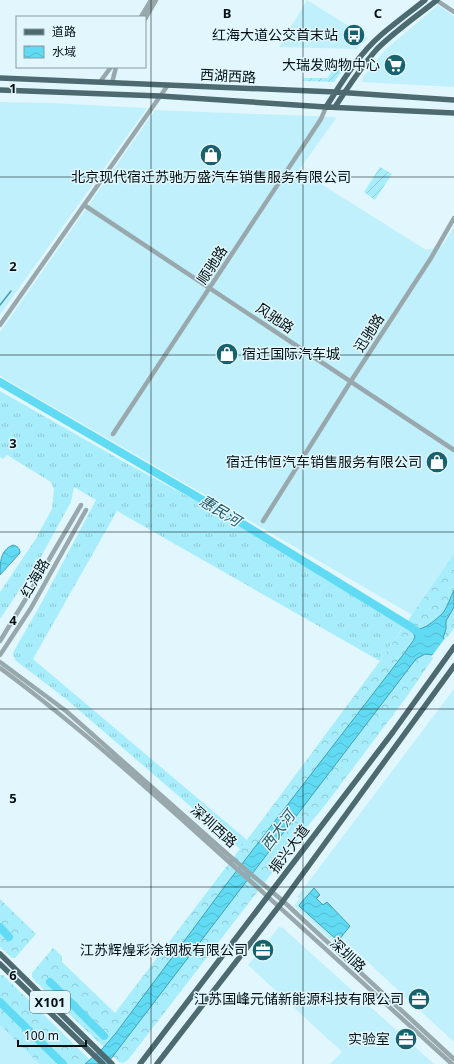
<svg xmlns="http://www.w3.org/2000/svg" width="454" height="1064" font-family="'Noto Sans','Noto Sans SC',sans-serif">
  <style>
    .built { fill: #c0f0fb }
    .grass { fill: url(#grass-tufts) }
    .forest { fill: url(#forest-crowns) }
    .garden { fill: url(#garden-furrows) }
    .water { fill: url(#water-waves); stroke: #459eb1 }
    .pier { fill: #e1f7fd }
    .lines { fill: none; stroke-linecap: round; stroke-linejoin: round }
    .stream { stroke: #459eb1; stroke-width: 1.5 }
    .river { stroke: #61dbf4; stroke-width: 8 }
    .minor { stroke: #98a8ac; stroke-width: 4.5 }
    .major { stroke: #4e6a71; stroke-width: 5.5 }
    .grid { fill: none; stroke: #041114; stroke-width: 1; stroke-opacity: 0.55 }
    .labels { text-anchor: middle; stroke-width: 3; stroke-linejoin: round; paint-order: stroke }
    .shield { fill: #e1f7fd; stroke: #46565a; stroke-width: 1 }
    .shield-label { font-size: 13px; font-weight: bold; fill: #041114 }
    .poi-label { font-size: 14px; fill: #041114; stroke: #e1f7fd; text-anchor: end }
    .street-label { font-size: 14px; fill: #041114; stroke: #e1f7fd }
    .water-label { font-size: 15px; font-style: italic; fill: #295c67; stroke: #e1f7fd }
    .grid-label { font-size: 13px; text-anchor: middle; font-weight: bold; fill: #041114; stroke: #e1f7fd; stroke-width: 3; stroke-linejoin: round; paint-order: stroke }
  </style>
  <defs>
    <pattern id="grass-tufts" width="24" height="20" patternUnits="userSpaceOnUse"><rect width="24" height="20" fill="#a8edfc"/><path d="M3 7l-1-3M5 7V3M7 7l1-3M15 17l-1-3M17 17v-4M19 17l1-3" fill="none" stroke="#8fcad7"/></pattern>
    <pattern id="forest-crowns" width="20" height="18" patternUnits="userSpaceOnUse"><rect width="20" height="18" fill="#a8edfc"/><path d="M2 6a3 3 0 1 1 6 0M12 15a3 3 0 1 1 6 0" fill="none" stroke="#8fcad7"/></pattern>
    <pattern id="garden-furrows" width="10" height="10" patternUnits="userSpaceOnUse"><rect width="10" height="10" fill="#a8edfc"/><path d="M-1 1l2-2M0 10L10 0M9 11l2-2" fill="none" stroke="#8fcad7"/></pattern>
    <pattern id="water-waves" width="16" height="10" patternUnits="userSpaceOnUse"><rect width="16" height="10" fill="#61dbf4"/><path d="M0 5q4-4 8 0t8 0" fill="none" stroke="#53bbd0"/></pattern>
  </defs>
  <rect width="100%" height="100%" fill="#e1f7fd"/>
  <path class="built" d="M307,0L368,38L357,49L279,47Z
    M438,5L454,16V87L362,82L363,77L385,50Z
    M0,102L52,103L147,108L0,315Z
    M155,110L337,117L299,170L426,250L442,246L454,227V562L419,619L0,376V332Z
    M454,689V1042L344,940L337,946L294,906L299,899L297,897Z
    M279,927L283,928L434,1064H330L342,1052L248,965Z
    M0,1025L39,1064H0Z"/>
  <path class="grass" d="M0,391L126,463L202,504L404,626L380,661L117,511L33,659L247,840L240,849L66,699L15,660L13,653L15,649L42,602L96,500L74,487L71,502L37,564L0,619V592L35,540L52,509L54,489L51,482L7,455L3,459L0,457Z"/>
  <path class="forest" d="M454,554V628L405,699L326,804L308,826L128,1060L123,1063L119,1062L35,981L32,977V973L53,948L62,956V962L115,1013L265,816L380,661Z
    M0,899L36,934L15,958H12L0,947Z
    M0,975H3L90,1060L85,1064H39L0,1025Z"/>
  <path class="garden" d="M350,60L334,82L303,81V78H328L334,66Z
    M380,167L392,174L375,200L364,192Z"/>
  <path class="water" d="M13,545C17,546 20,548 20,553L0,575C0,563 0,550 13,545Z
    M454,590V607L446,621V629L443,638L454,645L433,655L425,654L416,659L107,1064H85L103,1048L116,1033L228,882L406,651C409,645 413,643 415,637L411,627L420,629C429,626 435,620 442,614C446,610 451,596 454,590Z
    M314,888L320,895L317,898H316L323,905L327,902L350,926L338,941L299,906L300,904Z"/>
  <path class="pier" d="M446,637L454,642V664L431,657Z"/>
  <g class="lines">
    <path class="stream" d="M0,305L11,291"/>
    <path class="river" d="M0,382L225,513L411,627L420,634
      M0,927L9,937
      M50,982L104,1036
      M0,1002L63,1064"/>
    <path class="minor" d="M436,0L454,12
      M141,17L151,0
      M145,19L156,0
      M100,82L111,67
      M112,83L116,67
      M84,205L454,450
      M0,325L168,85
      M113,434L321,119L326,107
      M263,521L351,381L431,258L454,218
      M0,641L30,592L81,505
      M0,655L31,608L86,510
      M0,662L66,711L233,859L230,862
      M0,668C80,727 154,794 228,861C303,928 377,996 452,1064
      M233,859L283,901L454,1059"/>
    <path class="major" d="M0,78L335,92L454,100
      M0,90L160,96L326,107L454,113
      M326,107C342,82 358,55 381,35C395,23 410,12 425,0
      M335,107C348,87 361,67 377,49C395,31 417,16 437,0
      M0,954L112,1064
      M0,964L103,1064
      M140,1064L393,732L454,647
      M157,1064L283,901L454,666"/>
  </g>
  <path class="grid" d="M151,0V1064M303,0V1064M0,177H454M0,355H454M0,532H454M0,709H454M0,887H454"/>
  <defs>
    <g id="bus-disc" transform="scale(1.15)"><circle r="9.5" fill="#18616f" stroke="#e1f7fd"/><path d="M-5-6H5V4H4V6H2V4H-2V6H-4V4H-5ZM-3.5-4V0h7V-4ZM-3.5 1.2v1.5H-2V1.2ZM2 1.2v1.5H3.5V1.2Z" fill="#fff"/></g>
    <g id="supermarket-disc" transform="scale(1.15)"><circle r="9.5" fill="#18616f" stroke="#e1f7fd"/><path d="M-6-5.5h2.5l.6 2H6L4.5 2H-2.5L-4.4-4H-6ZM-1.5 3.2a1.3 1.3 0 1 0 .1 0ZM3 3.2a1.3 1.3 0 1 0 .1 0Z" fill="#fff"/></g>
    <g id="shop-disc" transform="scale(1.15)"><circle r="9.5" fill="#18616f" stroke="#e1f7fd"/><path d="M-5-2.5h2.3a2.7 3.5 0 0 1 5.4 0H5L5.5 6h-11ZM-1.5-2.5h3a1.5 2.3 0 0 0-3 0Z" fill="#fff"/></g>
    <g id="office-disc" transform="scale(1.15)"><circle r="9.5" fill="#18616f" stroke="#e1f7fd"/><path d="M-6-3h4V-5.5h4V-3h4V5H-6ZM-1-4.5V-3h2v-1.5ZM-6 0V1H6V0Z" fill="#fff"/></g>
  </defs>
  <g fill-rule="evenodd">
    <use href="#bus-disc" x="354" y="35"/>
    <use href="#supermarket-disc" x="395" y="65"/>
    <use href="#shop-disc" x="211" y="155"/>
    <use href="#shop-disc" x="227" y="354"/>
    <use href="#shop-disc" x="437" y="462"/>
    <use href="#office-disc" x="263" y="950"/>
    <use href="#office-disc" x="419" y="999"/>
    <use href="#office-disc" x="406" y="1039"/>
  </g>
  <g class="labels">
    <rect class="shield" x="30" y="991" width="40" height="22" rx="3"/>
    <g class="shield-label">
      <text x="50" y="1007">X101</text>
    </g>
    <g class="poi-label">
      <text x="338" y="40">红海大道公交首末站</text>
      <text x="380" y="70">大瑞发购物中心</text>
      <text x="211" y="182" text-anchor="middle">北京现代宿迁苏驰万盛汽车销售服务有限公司</text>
      <text x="242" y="359" text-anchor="start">宿迁国际汽车城</text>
      <text x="422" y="467">宿迁伟恒汽车销售服务有限公司</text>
      <text x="248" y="955">江苏辉煌彩涂钢板有限公司</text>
      <text x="404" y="1004">江苏国峰元储新能源科技有限公司</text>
      <text x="390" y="1044">实验室</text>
    </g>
    <g class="street-label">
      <text transform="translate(228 76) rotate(3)" y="5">西湖西路</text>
      <text transform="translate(212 265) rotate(-57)" y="5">顺驰路</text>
      <text transform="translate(275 318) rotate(34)" y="5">风驰路</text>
      <text transform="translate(369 333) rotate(-57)" y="5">迅驰路</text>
      <text transform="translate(35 578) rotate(-60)" y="5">红海路</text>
      <text transform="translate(214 826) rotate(42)" y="5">深圳西路</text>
      <text transform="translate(289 849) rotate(-53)" y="5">振兴大道</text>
      <text transform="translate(348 955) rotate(43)" y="5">深圳路</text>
    </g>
    <g class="water-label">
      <text transform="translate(220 511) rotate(31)" y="5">惠民河</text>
      <text transform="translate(278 831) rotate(-53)" y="5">西大河</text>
    </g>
  </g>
  <g class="grid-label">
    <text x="227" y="18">B</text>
    <text x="378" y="18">C</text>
    <text x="13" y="93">1</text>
    <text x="13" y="271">2</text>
    <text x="13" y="448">3</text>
    <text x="13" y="625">4</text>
    <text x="13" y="803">5</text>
    <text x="13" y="980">6</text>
  </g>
  <rect x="16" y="16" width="130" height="52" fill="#e1f7fd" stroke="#899ba0"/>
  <rect x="24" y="29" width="20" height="6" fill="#4e6a71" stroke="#899ba0"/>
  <text x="52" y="36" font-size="12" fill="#041114">道路</text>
  <rect x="24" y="46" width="20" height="12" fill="url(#water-waves)" stroke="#899ba0"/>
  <text x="52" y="56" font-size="12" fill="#041114">水域</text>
  <path d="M18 1040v6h68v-6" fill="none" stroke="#041114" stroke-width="2"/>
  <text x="24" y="1040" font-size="12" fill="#041114" stroke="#e1f7fd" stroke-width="3" paint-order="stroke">100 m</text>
</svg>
